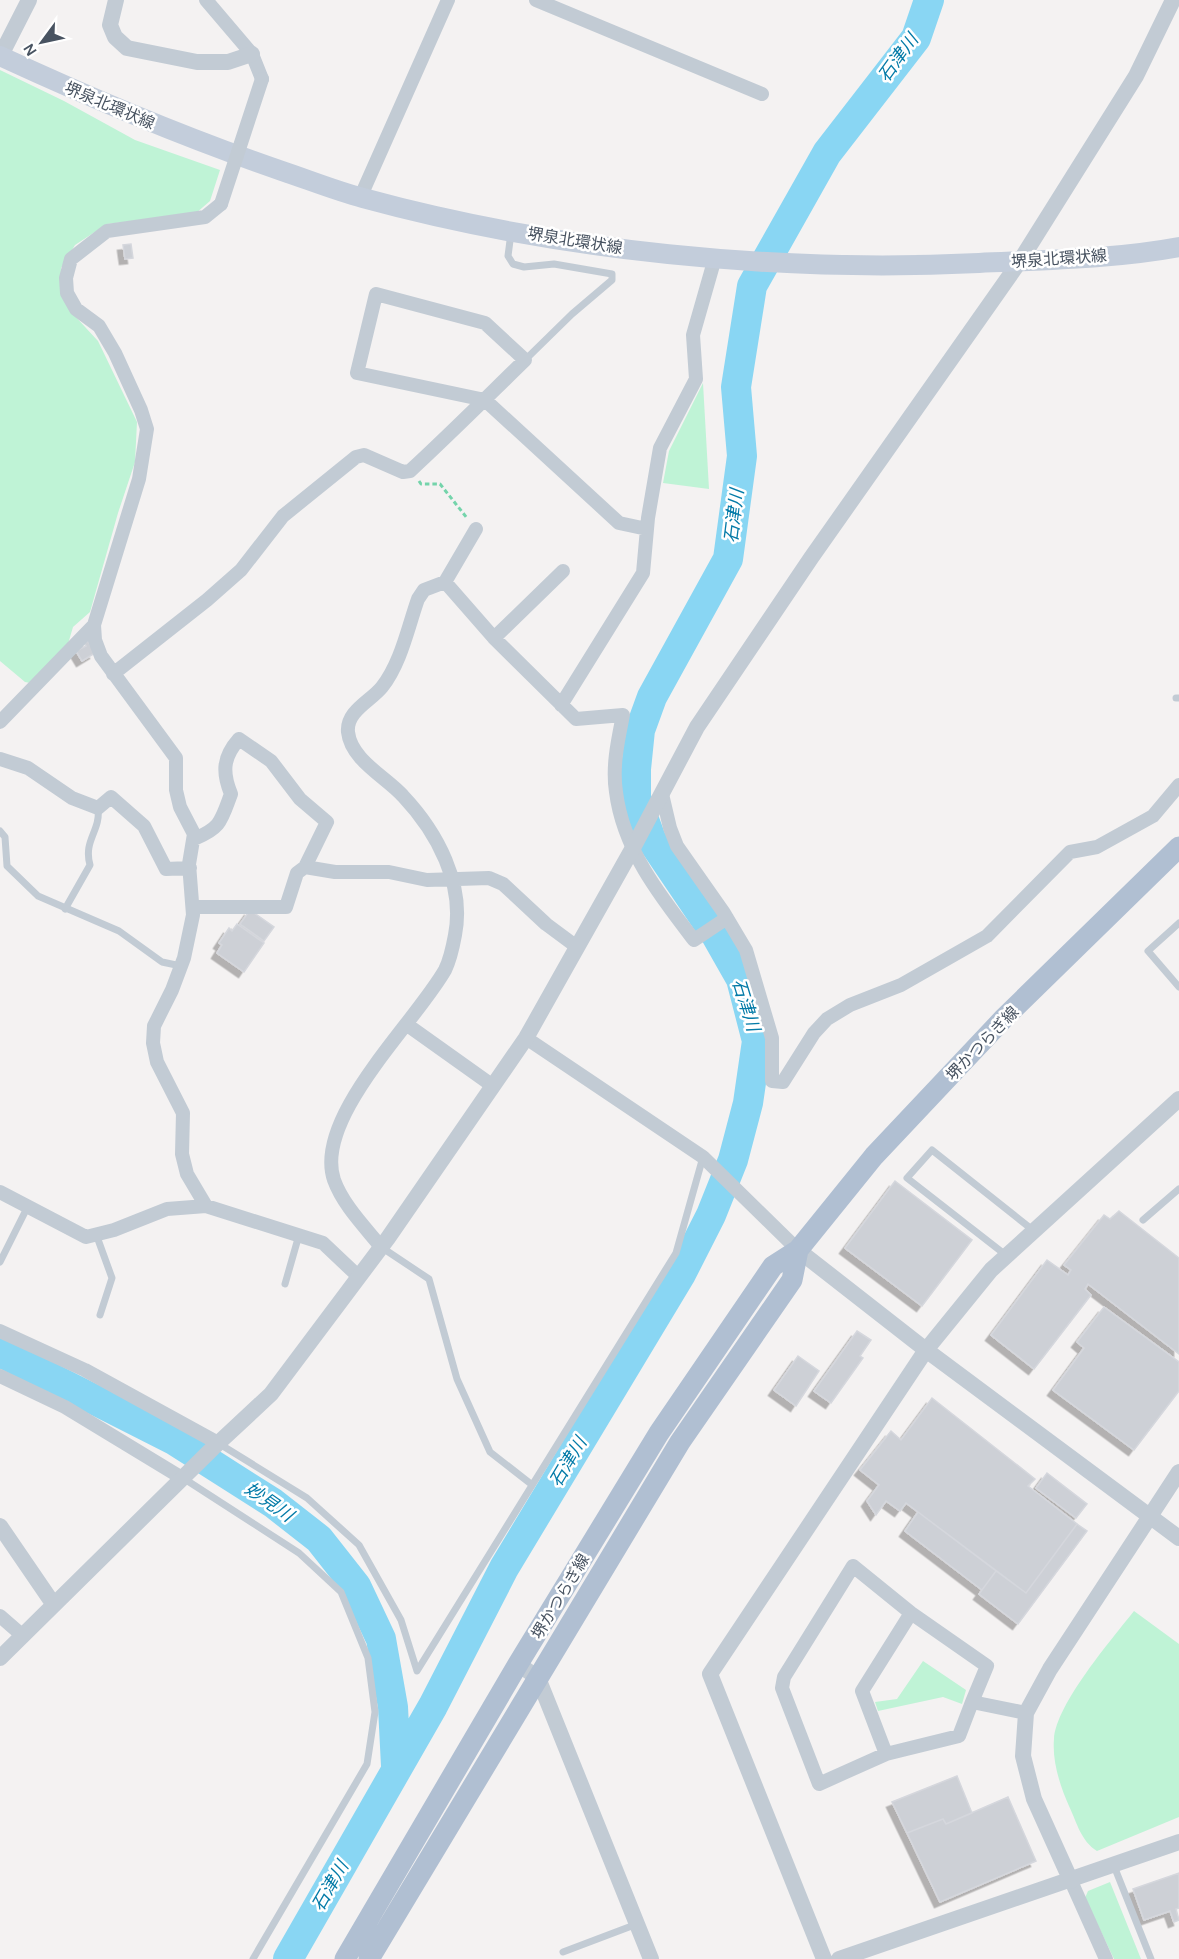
<svg xmlns="http://www.w3.org/2000/svg" width="1179" height="1959" font-family="Karla,'Noto Sans JP',sans-serif">
  <style>
    .green { fill: #bff3d6 }
    .lines { fill: none; stroke-linecap: round; stroke-linejoin: round }
    .river { stroke: #89d6f3; stroke-width: 30 }
    .building { fill: #cdd0d6; stroke: #d5d7dd; stroke-width: 1.5; filter: url(#shadow) }
    .path { stroke: #74d4ab; stroke-width: 3; stroke-dasharray: 4.5 3; stroke-linecap: butt }
    .service { stroke: #c2cbd4; stroke-width: 7 }
    .minor { stroke: #c2cbd4; stroke-width: 14 }
    .tertiary { stroke: #c2cbd4; stroke-width: 16 }
    .secondary { stroke: #c3cddb; stroke-width: 20 }
    .primary { stroke: #b0bfd2; stroke-width: 21 }
    .minor-bridge { stroke: #c2cbd4; stroke-width: 14 }
    .labels { text-anchor: middle; stroke-width: 5; stroke-linejoin: round; paint-order: stroke }
    .street-label { font-size: 16px; fill: #485361; stroke: #fff }
    .water-label { font-size: 18px; font-style: italic; fill: #047ba8; stroke: #fff }
  </style>
  <defs>
    <filter id="shadow"><feDropShadow dx="-5.5" dy="5.5" stdDeviation="0" flood-color="#0004"/></filter>
  </defs>
  <rect width="100%" height="100%" fill="#f4f2f2"/>
  <path class="green" d="M0,70L64,101L135,140L220,170L210,201L195,214L107,224L75,245L61,268L60,293L74,315L98,341L137,422L135,462L118,513L90,612L73,627L68,644L30,683L25,682L0,661Z
    M703,383L709,489L663,483L669,451Z
    M1134,1611L1179,1644V1817L1097,1851C1081,1841 1077,1823 1069,1806C1060,1786 1052,1761 1054,1739C1056,1704 1112,1639 1134,1611Z
    M923,1661L966,1690L962,1704L943,1697L878,1711L875,1702L897,1699Z
    M1110,1882L1141,1959H1114L1085,1898L1088,1891Z"/>
  <g class="lines">
    <path class="river" d="M0,1352L174,1440L273,1503L319,1539L356,1586L381,1639L393,1707L396,1766
      M288,1959L433,1706L504,1568L681,1274L711,1215L733,1160L748,1103L757,1041L741,979L716,935L651,839L636,798V769L640,730L652,697L728,559L742,456L736,387L752,286L827,153L916,38L929,0"/>
  </g>
  <path class="building" d="M131,244L133,258L125,259L123,245Z
    M88,641L95,653L82,661L76,651L86,646L84,643Z
    M250,910L274,927L264,941L240,924Z
    M237,924L264,943L244,972L217,953L222,945L219,943L229,928L232,931Z
    M895,1181L972,1240L922,1306L845,1248Z
    M1119,1211L1179,1258V1354L1088,1284L1085,1289L1091,1295L1034,1369L991,1335L1047,1260L1068,1275L1071,1270L1064,1265L1104,1215L1110,1219Z
    M1104,1307L1179,1362V1391L1134,1450L1053,1390L1084,1348L1077,1342Z
    M857,1331L871,1340L860,1356L863,1358L831,1403L814,1391Z
    M798,1356L819,1371L796,1406L774,1390Z
    M932,1398L1035,1479L1028,1486L1077,1524L1026,1593L906,1503L900,1511L886,1501L876,1515L867,1501L879,1485L860,1470L891,1431L901,1440Z
    M1047,1473L1087,1504L1076,1518L1036,1488Z
    M918,1512L996,1571L982,1590L905,1531Z
    M1077,1524L1087,1531L1018,1624L979,1594L996,1571L1026,1593Z
    M957,1776L972,1813L946,1824L943,1819L907,1833L892,1802Z
    M1008,1797L1036,1861L940,1902L907,1833L943,1819L946,1824Z
    M1179,1873V1908L1176,1909L1179,1920L1174,1922L1170,1911L1144,1920L1133,1889Z"/>
  <g class="lines">
    <path class="path" d="M419,481L421,484H440L467,518"/>
    <path class="service" d="M511,233L508,256L513,264L524,267L554,264L612,274V280L572,314L525,360
      M1176,698H1179
      M0,831L5,837L7,866L38,896L119,931L162,962L181,966
      M65,909L90,865C83,840 101,831 98,808
      M1179,923L1148,951L1179,987
      M1143,1220L1179,1189
      M96,1234L112,1278L100,1315
      M381,1247L429,1279L457,1379L490,1452L531,1484
      M1007,1256L907,1178L932,1150L1034,1231
      M0,1262L28,1206
      M285,1284L299,1235
      M218,1443L307,1498L359,1545L401,1620L417,1671L676,1253L703,1157
      M183,1478L299,1553L341,1592L368,1658L375,1712L367,1764L253,1959
      M1114,1866L1151,1959
      M563,1952L637,1924"/>
    <path class="minor" d="M206,0L252,54L262,79
      M536,0L762,94
      M360,198L448,0
      M445,582L476,529
      M494,638L563,571
      M113,674L207,600L241,570L283,516L356,457L364,455L403,472L410,471C449,435 487,397 525,360L485,323L376,294L357,373L485,400L619,523L647,529
      M561,705L643,573L648,518L660,448L696,379L693,335L715,258
      M0,722L94,625
      M0,759L28,768L72,798L98,808L111,797L144,826L166,869L190,868
      M662,794L670,828L677,846L724,913L746,950L772,1038V1081L783,1082L814,1033L827,1019L850,1005L901,985L987,936L1070,852L1097,847L1153,816L1179,785
      M305,867L335,872H389L427,880L489,878L503,884L546,924L577,947
      M193,907H286L297,873L305,867L327,822L300,799L271,761L239,739C223,757 222,772 231,794C221,821 221,828 194,839
      M406,1024L493,1086
      M526,1038L703,1157L798,1250
      M0,1192L86,1237L114,1230L167,1209L206,1206L323,1243L359,1277
      M206,1206L187,1174L182,1154L183,1113L157,1062L153,1043L154,1026L172,990L184,958L193,915L189,864L194,834L180,807L176,790V758L101,656L95,640L94,625L139,479L147,429L141,410L115,353L99,326L76,309L67,293L66,278L71,259L107,231L205,217L221,204
      M381,1247C365,1227 343,1205 334,1180C313,1118 415,1023 445,970C450,960 453,946 455,935C465,884 437,832 403,796C386,777 351,760 348,732C346,711 371,701 382,687C401,663 408,627 418,599L424,590L445,582L494,638L576,719L623,715C618,740 612,766 616,792C623,849 660,896 694,940L727,918
      M0,1331L85,1370L218,1443
      M0,1376L65,1407L182,1478
      M0,1616L23,1636
      M972,1702L959,1736L886,1754L819,1784L782,1688L784,1677L853,1566L911,1613L987,1666L972,1702L1026,1713
      M886,1754L862,1691L911,1613
      M1071,1881L1106,1959"/>
    <path class="tertiary" d="M116,0L110,25L115,37L127,48L197,62H228L252,54
      M0,57L29,0
      M798,1250L926,1350L1179,1538
      M0,1526L54,1605
      M0,1658L213,1448L271,1394L388,1238L526,1038L634,846L697,727L811,558L1020,261L1136,76L1173,0
      M518,1664L538,1678L651,1959
      M1071,1881L1034,1799L1023,1756L1026,1713L1050,1669L1179,1472
      M824,1959L710,1674L926,1350L991,1270L1179,1099
      M839,1959L1179,1842"/>
    <path class="secondary" d="M0,56C93,99 186,138 282,171C309,180 336,191 363,198C557,251 778,273 979,263C1044,260 1115,259 1179,247"/>
    <path class="primary" d="M345,1959L518,1664L659,1433L773,1266L798,1250L874,1156L1004,1018L1179,847
      M369,1959L680,1442L792,1280L798,1250"/>
    <path class="minor-bridge" d="M221,204L262,79"/>
  </g>
  <g class="labels">
    <g class="street-label">
      <text transform="translate(110 105) rotate(23)" y="6">堺泉北環状線</text>
      <text transform="translate(575 240) rotate(9)" y="6">堺泉北環状線</text>
      <text transform="translate(1059 258) rotate(-4)" y="6">堺泉北環状線</text>
      <text transform="translate(982 1043) rotate(-46)" y="6">堺かつらぎ線</text>
      <text transform="translate(560 1596) rotate(-59)" y="6">堺かつらぎ線</text>
    </g>
    <g class="water-label">
      <text transform="translate(898 58) rotate(-54)" y="6">石津川</text>
      <text transform="translate(734 516) rotate(-83)" y="6">石津川</text>
      <text transform="translate(746 1005) rotate(73)" y="6">石津川</text>
      <text transform="translate(568 1462) rotate(-59)" y="6">石津川</text>
      <text transform="translate(269 1502) rotate(35)" y="6">妙見川</text>
      <text transform="translate(330 1886) rotate(-60)" y="6">石津川</text>
    </g>
  </g>
  <g transform="translate(42 42) rotate(237)" stroke="#ffffff" stroke-width="4.5" paint-order="stroke">
  <path d="M0-4.5L10 22L0 15L-10 22Z" fill="#485361"/>
  <text y="-9" font-size="16" font-weight="bold" text-anchor="middle" fill="#485361">N</text>
  </g>
</svg>
